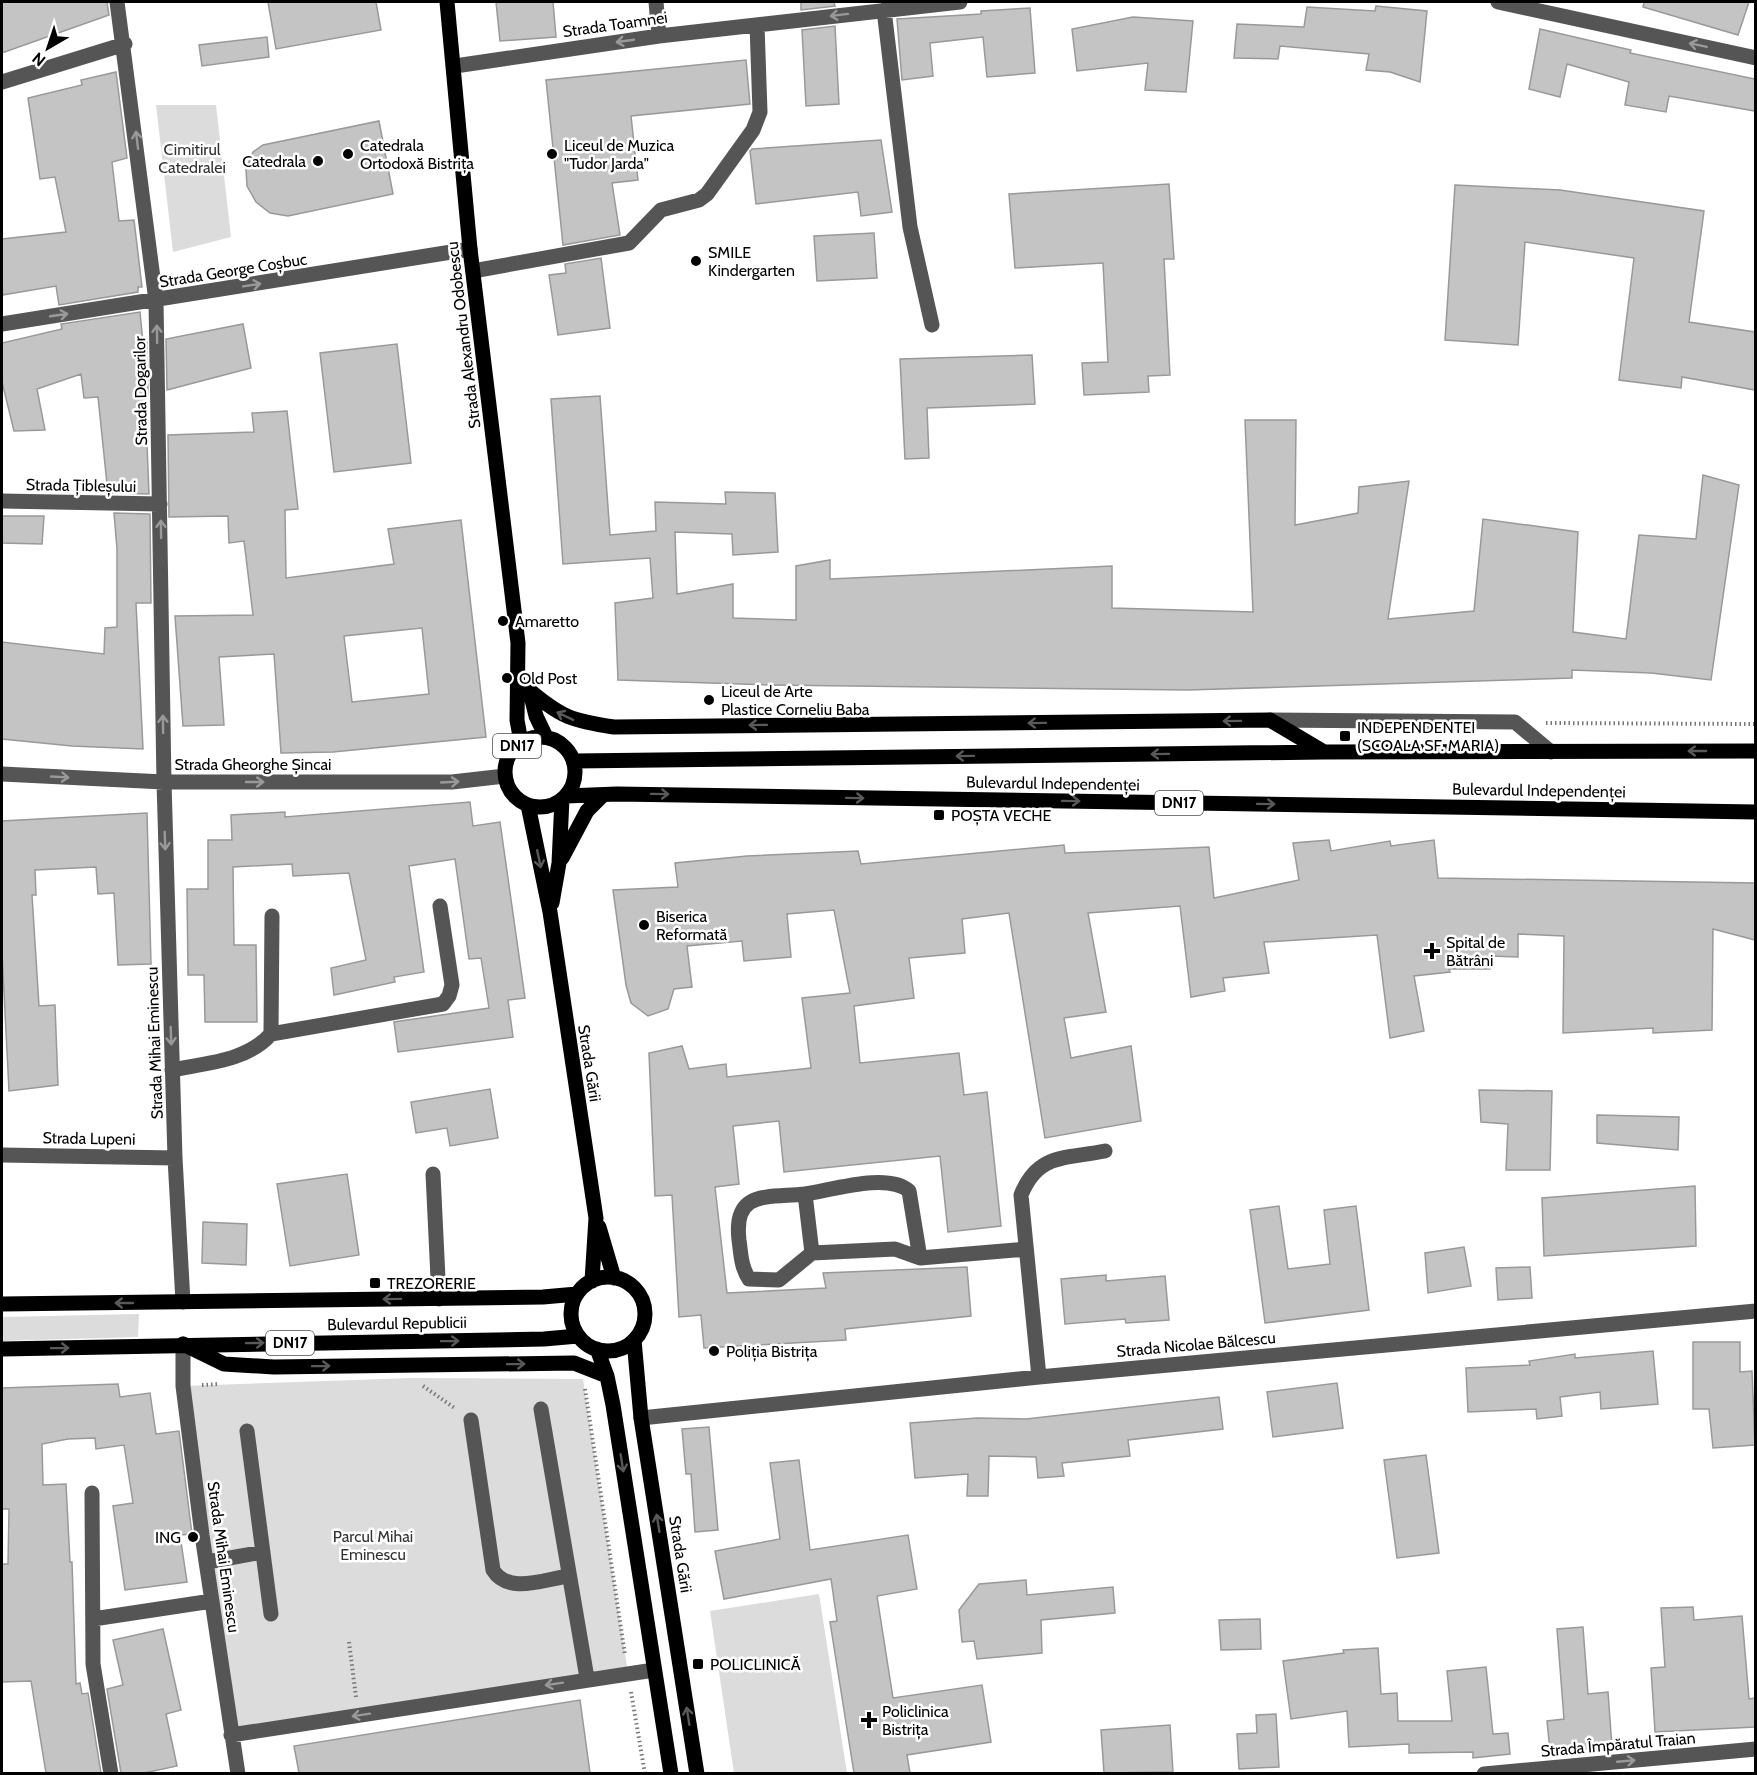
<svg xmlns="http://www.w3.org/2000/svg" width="1757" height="1775" font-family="Cabin,sans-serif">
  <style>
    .green { fill: #dcdcdc }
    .building { fill: #c4c4c4; stroke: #999; stroke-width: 1.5; fill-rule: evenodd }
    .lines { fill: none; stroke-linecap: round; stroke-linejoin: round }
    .path { stroke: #777; stroke-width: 4; stroke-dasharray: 1.5 3; stroke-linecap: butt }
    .minor { stroke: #555; stroke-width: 15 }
    .major { stroke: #000; stroke-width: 15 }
    .oneway { stroke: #999 }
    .oneway2 { stroke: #595959 }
    .poi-dot { fill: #000; stroke: #fff; stroke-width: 2 }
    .labels { text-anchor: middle; stroke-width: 5; stroke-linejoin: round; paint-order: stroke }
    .shield { fill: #fff; stroke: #4c4c4c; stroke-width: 1.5 }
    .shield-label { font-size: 15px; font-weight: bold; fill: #000 }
    .street-label { font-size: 16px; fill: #000; stroke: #fff }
    .poi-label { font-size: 16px; fill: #000; stroke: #fff; text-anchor: start }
    .park-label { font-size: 16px; fill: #333; stroke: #fff }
  </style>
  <rect width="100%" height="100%" fill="#fff"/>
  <path class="green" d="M156,105H216L231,237L173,252Z
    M139,1314L138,1337L2,1341V1317Z
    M412,1378L583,1379L628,1673L231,1735L183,1386Z
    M819,1594L847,1773H734L710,1611Z"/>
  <path class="building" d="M2,2H107L109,15L2,53Z
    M268,2H376L381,30L276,49Z
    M496,2H553L556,37L500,41Z
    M801,2H834L835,6L801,10Z
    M1644,2H1749L1738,35L1643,7Z
    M1376,6L1427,11L1420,82L1390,72L1366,70L1369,54L1280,46L1278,59L1234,58L1237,24L1304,27L1307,7L1375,11Z
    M1030,8L1035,73L987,77L983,37L930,43L933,76L902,80L897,19L981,14V11Z
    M1133,17L1193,21L1186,92L1145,90L1148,63L1077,71L1072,29Z
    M835,26L839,104L806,106L802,30Z
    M1540,29L1631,50L1630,53L1755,79V111L1669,96L1666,112L1625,105L1629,82L1567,64L1560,97L1529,89Z
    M267,37L269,57L202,66L199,45Z
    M746,60L750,104L631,116L638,180L612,183L620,235L563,245L546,80Z
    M116,72L127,158L112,162L119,221L134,220L142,287H138V292L59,305L56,286L2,295V239L66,232L55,177L40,179L28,98L82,85L81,80Z
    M379,121L393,194L288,216L270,213L256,202L247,186L246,169L253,152L263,145Z
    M881,140L892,212L861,216L858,192L756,204L750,151L752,149Z
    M1169,184L1174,259H1164L1170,375L1148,376L1149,392L1084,395L1082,363L1108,362L1103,263L1015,268L1009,194Z
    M1455,185L1560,190L1704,211L1689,322L1755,332V390L1682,377L1681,388L1619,380L1634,258L1525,242L1518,345L1445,340Z
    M874,233L877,278L817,281L814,236Z
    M601,258L610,328L558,335L549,275L566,273L565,264Z
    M140,312L143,343L147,342L148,395H145L149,494L111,493L110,483L107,484L98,397L84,398L81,374L37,389L45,430L14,431L2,382V343L62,329L61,324Z
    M243,324L251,368L167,390L166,339Z
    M397,344L411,463L334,472L320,353Z
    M1032,355L1035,404L927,408L929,458L905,459L900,359Z
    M600,396L610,535L656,531L655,502L726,504L725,492L775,493L778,552L733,555L732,534L675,532L677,594L733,584V618L796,620V566L830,560V579L1112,566V608L1253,612L1245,420H1296L1295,525L1358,513L1359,487L1409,481L1388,619L1474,611L1483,519L1578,532L1573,632L1626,639L1639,535L1696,539L1703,475L1739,485L1711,680L1651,673L1572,670V678L1188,690L768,685L618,680L615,603L653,598L650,558L563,564L551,399Z
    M287,411L298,509L285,510L286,578L394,564L388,529L461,520L486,737L333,752L281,753L274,654L219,657L224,725L183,726L175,616L253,615L244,541L229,543L228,516L169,517L168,435L254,432L252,413ZM422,628L429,694L352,702L344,636Z
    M114,513L150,514L151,603H136L143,749L72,746L2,739V642L104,654L105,628L117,627V549Z
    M2,516H44L42,544L2,543Z
    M470,802L473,826L500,822L525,998L508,1000L513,1037L398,1052L394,1022L489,1008L481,958L469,959L455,859L409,866L424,972L394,977L395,982L334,995L331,968L366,960L349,873L293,876L292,864L233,867L234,945H256L257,1022H205L204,975H188L187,889H208V840H232L231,815L285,812V817Z
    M147,813L151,964L118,965L114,893L98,894L96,867L35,870L36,895H32L39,1006L55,1005L58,1085L9,1091L2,953V821Z
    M1329,840L1331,851L1390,841L1391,846L1434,840L1438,878L1755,883V940L1713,929L1712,1030L1653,1033V1028L1563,1033L1564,936L1518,934V957L1490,956V969H1449L1450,972L1414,976L1424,1031L1390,1038L1377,935L1264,942L1269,973L1223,978L1225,991L1191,997L1180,906L1088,913L1106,1012L1064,1018L1071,1058L1131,1046L1141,1121L1045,1138L1009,913L962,919L965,953L909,958L914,998L854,1006L860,1063L959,1053L964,1095L987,1092L1001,1226L948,1232L940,1156L784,1172L779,1121L733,1126L739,1184L715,1187L727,1293L826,1288L823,1273L967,1267L971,1316L845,1329L846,1340L704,1348L701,1315L679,1317L672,1195L655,1196L649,1053L682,1046L689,1069L726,1064L727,1077L811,1068L802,998L850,993L834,910L787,914L791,957L744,961L742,941L687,946L692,987L674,989L668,1009L648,1016L631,1003L626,985L613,890L678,887L675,863L747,856L858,851L861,864L1064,845L1065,853L1209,847L1214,898L1299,880L1293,843Z
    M490,1089L498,1138L450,1146L447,1128L416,1133L411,1102Z
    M1479,1090L1552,1091L1550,1170H1506L1508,1124L1481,1122Z
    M1597,1115L1679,1117L1678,1150L1597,1143Z
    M347,1174L359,1255L290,1266L277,1184Z
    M1695,1186L1696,1246L1544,1256L1542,1198Z
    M1279,1206L1288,1269L1330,1264L1324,1210L1356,1206L1369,1310L1265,1323L1250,1210Z
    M203,1222L247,1224L246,1265L202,1263Z
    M1464,1247L1471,1286L1428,1293L1425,1253Z
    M1530,1267L1532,1298L1498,1300L1496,1268Z
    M1106,1275V1281L1165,1276L1169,1320L1126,1323L1125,1319L1065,1324L1061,1279Z
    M1693,1342H1740V1372L1752,1371L1755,1445L1713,1448L1709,1409H1693Z
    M1653,1351L1658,1404L1601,1409L1600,1392L1560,1397L1562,1416L1537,1419L1536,1409L1468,1412L1466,1368L1530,1365L1529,1361L1575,1354V1358Z
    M1337,1383L1343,1428L1273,1437L1267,1392Z
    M118,1384L120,1397L150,1393L156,1434L179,1431L192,1534L180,1535L187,1582L125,1590L113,1506L133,1503L124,1445L96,1449L95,1438L68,1439L42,1444L43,1485L66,1484L70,1562H72L76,1684L80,1683L82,1694L88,1693L101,1773H46L31,1681L2,1682V1564H8L9,1509H2V1388Z
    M1219,1397L1223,1429L1128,1440L1130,1456L1062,1463L1064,1476L1038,1478L1036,1457L989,1456L988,1496H967L968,1474L915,1478L910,1423L977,1418L1026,1419Z
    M709,1427L718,1530L695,1532L691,1474H686L682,1429Z
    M1426,1455L1439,1553L1397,1558L1384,1460Z
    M799,1460L810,1550L908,1535L917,1589L877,1596L893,1698L982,1685L991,1742L907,1755L910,1773H854L830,1622L837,1621L831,1579L724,1599L715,1551L780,1539L770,1463Z
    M1026,1580L1027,1595L1113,1587L1115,1613L1041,1620L1042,1653L977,1659L974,1641L962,1642L959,1610L979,1584Z
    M1693,1607L1694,1620L1742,1616L1749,1699L1755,1698V1727L1655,1732L1651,1668L1665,1667L1661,1608Z
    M1260,1619L1261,1649L1221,1650L1219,1620Z
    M1583,1627L1588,1694L1608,1692L1612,1747L1550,1751L1547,1721L1564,1719L1557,1629Z
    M163,1629L181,1710L166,1714L177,1766L144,1773H121L107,1689L123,1685L113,1640Z
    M1378,1648L1381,1694L1397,1693L1398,1721H1452L1447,1671L1486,1667L1493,1734L1508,1733L1510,1754L1473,1758V1752L1409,1753V1744L1349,1747L1347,1711L1291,1719L1283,1661L1344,1653L1343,1650Z
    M580,1700L590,1773H299L294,1746Z
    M1276,1714L1279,1767L1239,1769L1237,1734L1257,1733L1256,1715Z
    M1170,1725L1173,1772L1104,1773L1101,1730Z"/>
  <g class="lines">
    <path class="path" d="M1546,723L1756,724
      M202,1385L219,1384
      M423,1386L456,1409
      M585,1389L625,1655
      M349,1642L356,1697
      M631,1692L645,1774"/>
    <path class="minor" d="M117,2L156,301L164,782L175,1158L183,1302
      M656,2L659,36
      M1498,2L1756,58
      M884,10L910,227L932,325
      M455,66L659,36L960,2
      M2,82L125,44
      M473,271L629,243L661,210L699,200L707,194L753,130L760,112L757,25
      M2,324L470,249
      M2,501L160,504
      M1270,720L1515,722L1551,752
      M2,774L164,782H452L505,776
      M271,1034L272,916
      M172,1070C207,1063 247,1061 271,1034L443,1004L449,996L452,985L440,906
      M2,1155L175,1158
      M433,1174L439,1299
      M805,1194C767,1198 733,1190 739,1240C741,1254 741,1267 749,1279L779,1280L812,1253
      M920,1258L909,1191C888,1172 832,1190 805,1194L812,1253L895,1249L920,1258L1026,1249
      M183,1344V1386L202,1535L238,1774
      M1039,1377L1021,1195C1038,1153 1065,1159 1105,1151
      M541,1409L587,1678
      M641,1418L1039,1377L1756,1311
      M471,1420L493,1570C508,1595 545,1579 569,1576
      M247,1431L271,1614
      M92,1493L93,1664L111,1774
      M207,1562L263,1552
      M93,1619L212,1601
      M231,1735L654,1670
      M1484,1774L1756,1749"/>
    <path class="major" d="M447,2L470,249L518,643L517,720L521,742
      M529,688L536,716L546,737
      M529,690C561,717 572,721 614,727L1270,720L1324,752
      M505 772a35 35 0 1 1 70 0a35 35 0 1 1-70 0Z
      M574,761L1324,752L1756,751
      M566,796L617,794L1756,812
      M528,805L550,912L596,1218L592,1281
      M562,858L587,811L602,796
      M552,903L559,863L562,799
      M599,1227L614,1278
      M571 1314a37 37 0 1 1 74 0a37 37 0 1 1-74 0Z
      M2,1304L543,1297L577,1294
      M634,1340L641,1418L697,1774
      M183,1344L224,1364L274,1367L574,1363L607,1376
      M2,1349L544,1339L578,1336
      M597,1349L607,1376L613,1405L671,1774"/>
  </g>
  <defs><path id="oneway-shaft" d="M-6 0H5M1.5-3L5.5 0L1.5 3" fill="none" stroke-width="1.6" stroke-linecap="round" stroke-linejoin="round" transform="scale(1.5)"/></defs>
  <g class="oneway">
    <use href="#oneway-shaft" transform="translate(839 15) rotate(173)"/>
    <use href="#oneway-shaft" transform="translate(625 41) rotate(172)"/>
    <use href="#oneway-shaft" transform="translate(1698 45) rotate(-168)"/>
    <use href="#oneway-shaft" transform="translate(137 140) rotate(-97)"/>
    <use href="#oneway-shaft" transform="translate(252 285) rotate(-9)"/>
    <use href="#oneway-shaft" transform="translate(59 315) rotate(-8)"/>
    <use href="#oneway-shaft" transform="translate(157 334) rotate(-91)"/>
    <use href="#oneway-shaft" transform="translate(161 529) rotate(-91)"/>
    <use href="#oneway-shaft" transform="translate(163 724) rotate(-91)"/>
    <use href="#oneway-shaft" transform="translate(60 777) rotate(3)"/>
    <use href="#oneway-shaft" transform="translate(255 782)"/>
    <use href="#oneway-shaft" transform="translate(450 782) rotate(-3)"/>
    <use href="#oneway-shaft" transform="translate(165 841) rotate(88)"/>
    <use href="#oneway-shaft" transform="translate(171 1036) rotate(88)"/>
    <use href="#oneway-shaft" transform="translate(554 1684) rotate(171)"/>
    <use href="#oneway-shaft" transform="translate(361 1715) rotate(171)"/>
    <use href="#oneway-shaft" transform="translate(1626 1761) rotate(-5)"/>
  </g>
  <g class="oneway2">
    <use href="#oneway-shaft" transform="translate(565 716) rotate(-154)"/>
    <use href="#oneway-shaft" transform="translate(1232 721) rotate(179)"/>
    <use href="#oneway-shaft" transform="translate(1037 723) rotate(179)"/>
    <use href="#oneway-shaft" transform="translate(758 725) rotate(179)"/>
    <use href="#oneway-shaft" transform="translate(1697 751) rotate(180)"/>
    <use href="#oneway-shaft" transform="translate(1160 754) rotate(179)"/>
    <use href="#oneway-shaft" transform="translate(965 756) rotate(179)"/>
    <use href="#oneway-shaft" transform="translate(660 794) rotate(1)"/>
    <use href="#oneway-shaft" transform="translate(855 798) rotate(1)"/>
    <use href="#oneway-shaft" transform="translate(1071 801) rotate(1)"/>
    <use href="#oneway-shaft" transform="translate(1266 804) rotate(1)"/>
    <use href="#oneway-shaft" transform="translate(539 859) rotate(78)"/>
    <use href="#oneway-shaft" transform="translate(392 1299) rotate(179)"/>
    <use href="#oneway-shaft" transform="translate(124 1303) rotate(180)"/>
    <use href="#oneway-shaft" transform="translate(450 1341) rotate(-1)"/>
    <use href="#oneway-shaft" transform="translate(255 1343) rotate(-1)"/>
    <use href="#oneway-shaft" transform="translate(60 1348) rotate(-1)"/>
    <use href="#oneway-shaft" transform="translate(516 1364) rotate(-1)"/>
    <use href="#oneway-shaft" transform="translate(321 1366) rotate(-1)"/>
    <use href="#oneway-shaft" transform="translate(622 1463) rotate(81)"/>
    <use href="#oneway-shaft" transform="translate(658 1523) rotate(-99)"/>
    <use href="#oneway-shaft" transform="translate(688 1716) rotate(-99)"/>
  </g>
  <g class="poi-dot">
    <circle cx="348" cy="154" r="6"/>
    <circle cx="552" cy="154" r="6"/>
    <circle cx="318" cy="161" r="6"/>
    <circle cx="696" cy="261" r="6"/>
    <circle cx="503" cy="621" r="6"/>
    <circle cx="507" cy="678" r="6"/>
    <circle cx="709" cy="700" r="6"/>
    <rect x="1339" y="730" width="12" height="12" rx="3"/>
    <rect x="933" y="809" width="12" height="12" rx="3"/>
    <circle cx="644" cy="925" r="6"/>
    <path d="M1429 942h6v6h6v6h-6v6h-6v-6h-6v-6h6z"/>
    <rect x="369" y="1277" width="12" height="12" rx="3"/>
    <circle cx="714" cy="1351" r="6"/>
    <circle cx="193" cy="1537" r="6"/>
    <rect x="692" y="1658" width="12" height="12" rx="3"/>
    <path d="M866 1711h6v6h6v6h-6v6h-6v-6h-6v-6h6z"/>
  </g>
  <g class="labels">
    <g class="shield">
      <rect x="493" y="734" width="48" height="24" rx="4.5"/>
      <rect x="1155" y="791" width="48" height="24" rx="4.5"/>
      <rect x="266" y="1331" width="48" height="24" rx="4.5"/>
    </g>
    <g class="shield-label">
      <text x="517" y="751">DN17</text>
      <text x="1179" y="808">DN17</text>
      <text x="290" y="1348">DN17</text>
    </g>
    <g class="street-label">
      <text transform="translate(615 24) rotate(-8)" y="6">Strada Toamnei</text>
      <text transform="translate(233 270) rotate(-9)" y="6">Strada George Coșbuc</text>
      <text transform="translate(463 335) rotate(-97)" y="6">Strada Alexandru Odobescu</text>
      <text transform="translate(140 391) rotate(-91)" y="6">Strada Dogarilor</text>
      <text transform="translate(81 485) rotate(1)" y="6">Strada Țibleșului</text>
      <text x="253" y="770">Strada Gheorghe Șincai</text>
      <text transform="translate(1053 783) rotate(1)" y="6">Bulevardul Independenței</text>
      <text transform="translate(1539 790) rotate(1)" y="6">Bulevardul Independenței</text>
      <text transform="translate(154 1043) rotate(-92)" y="6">Strada Mihai Eminescu</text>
      <text transform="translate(590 1063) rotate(81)" y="6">Strada Gării</text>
      <text transform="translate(89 1138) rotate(1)" y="6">Strada Lupeni</text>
      <text transform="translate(397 1323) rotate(-1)" y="6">Bulevardul Republicii</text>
      <text transform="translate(1196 1344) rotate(-5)" y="6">Strada Nicolae Bălcescu</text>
      <text transform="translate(681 1554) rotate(81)" y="6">Strada Gării</text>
      <text transform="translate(224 1557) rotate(82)" y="6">Strada Mihai Eminescu</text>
      <text transform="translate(1618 1744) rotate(-5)" y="6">Strada Împăratul Traian</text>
    </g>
    <g class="poi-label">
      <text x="360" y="151">Catedrala<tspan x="360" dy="18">Ortodoxă Bistrița</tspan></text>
      <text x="564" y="151">Liceul de Muzica<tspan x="564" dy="18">"Tudor Jarda"</tspan></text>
      <text x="306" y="167" text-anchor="end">Catedrala</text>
      <text x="708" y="258">SMILE<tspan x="708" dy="18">Kindergarten</tspan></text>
      <text x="515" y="627">Amaretto</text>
      <text x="519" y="684">Old Post</text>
      <text x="721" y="697">Liceul de Arte<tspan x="721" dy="18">Plastice Corneliu Baba</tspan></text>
      <text x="1357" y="733">INDEPENDENTEI<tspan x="1357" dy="18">(SCOALA SF. MARIA)</tspan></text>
      <text x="951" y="821">POȘTA VECHE</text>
      <text x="656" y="922">Biserica<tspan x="656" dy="18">Reformată</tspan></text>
      <text x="1446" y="948">Spital de<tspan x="1446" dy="18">Bătrâni</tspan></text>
      <text x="387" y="1289">TREZORERIE</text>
      <text x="726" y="1357">Poliția Bistrița</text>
      <text x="181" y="1543" text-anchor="end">ING</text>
      <text x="710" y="1670">POLICLINICĂ</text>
      <text x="882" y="1717">Policlinica<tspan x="882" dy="18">Bistrița</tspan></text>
    </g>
    <g class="park-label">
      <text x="192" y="155">Cimitirul<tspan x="192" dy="18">Catedralei</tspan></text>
      <text x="373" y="1542">Parcul Mihai<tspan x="373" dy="18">Eminescu</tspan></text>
    </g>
  </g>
  <rect width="1757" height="1775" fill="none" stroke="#000000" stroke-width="6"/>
  <g transform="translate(48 48) rotate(219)" stroke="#ffffff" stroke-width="4.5" paint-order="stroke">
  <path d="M0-4.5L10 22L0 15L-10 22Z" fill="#000000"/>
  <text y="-9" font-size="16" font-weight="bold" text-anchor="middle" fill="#000000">N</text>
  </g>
</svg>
